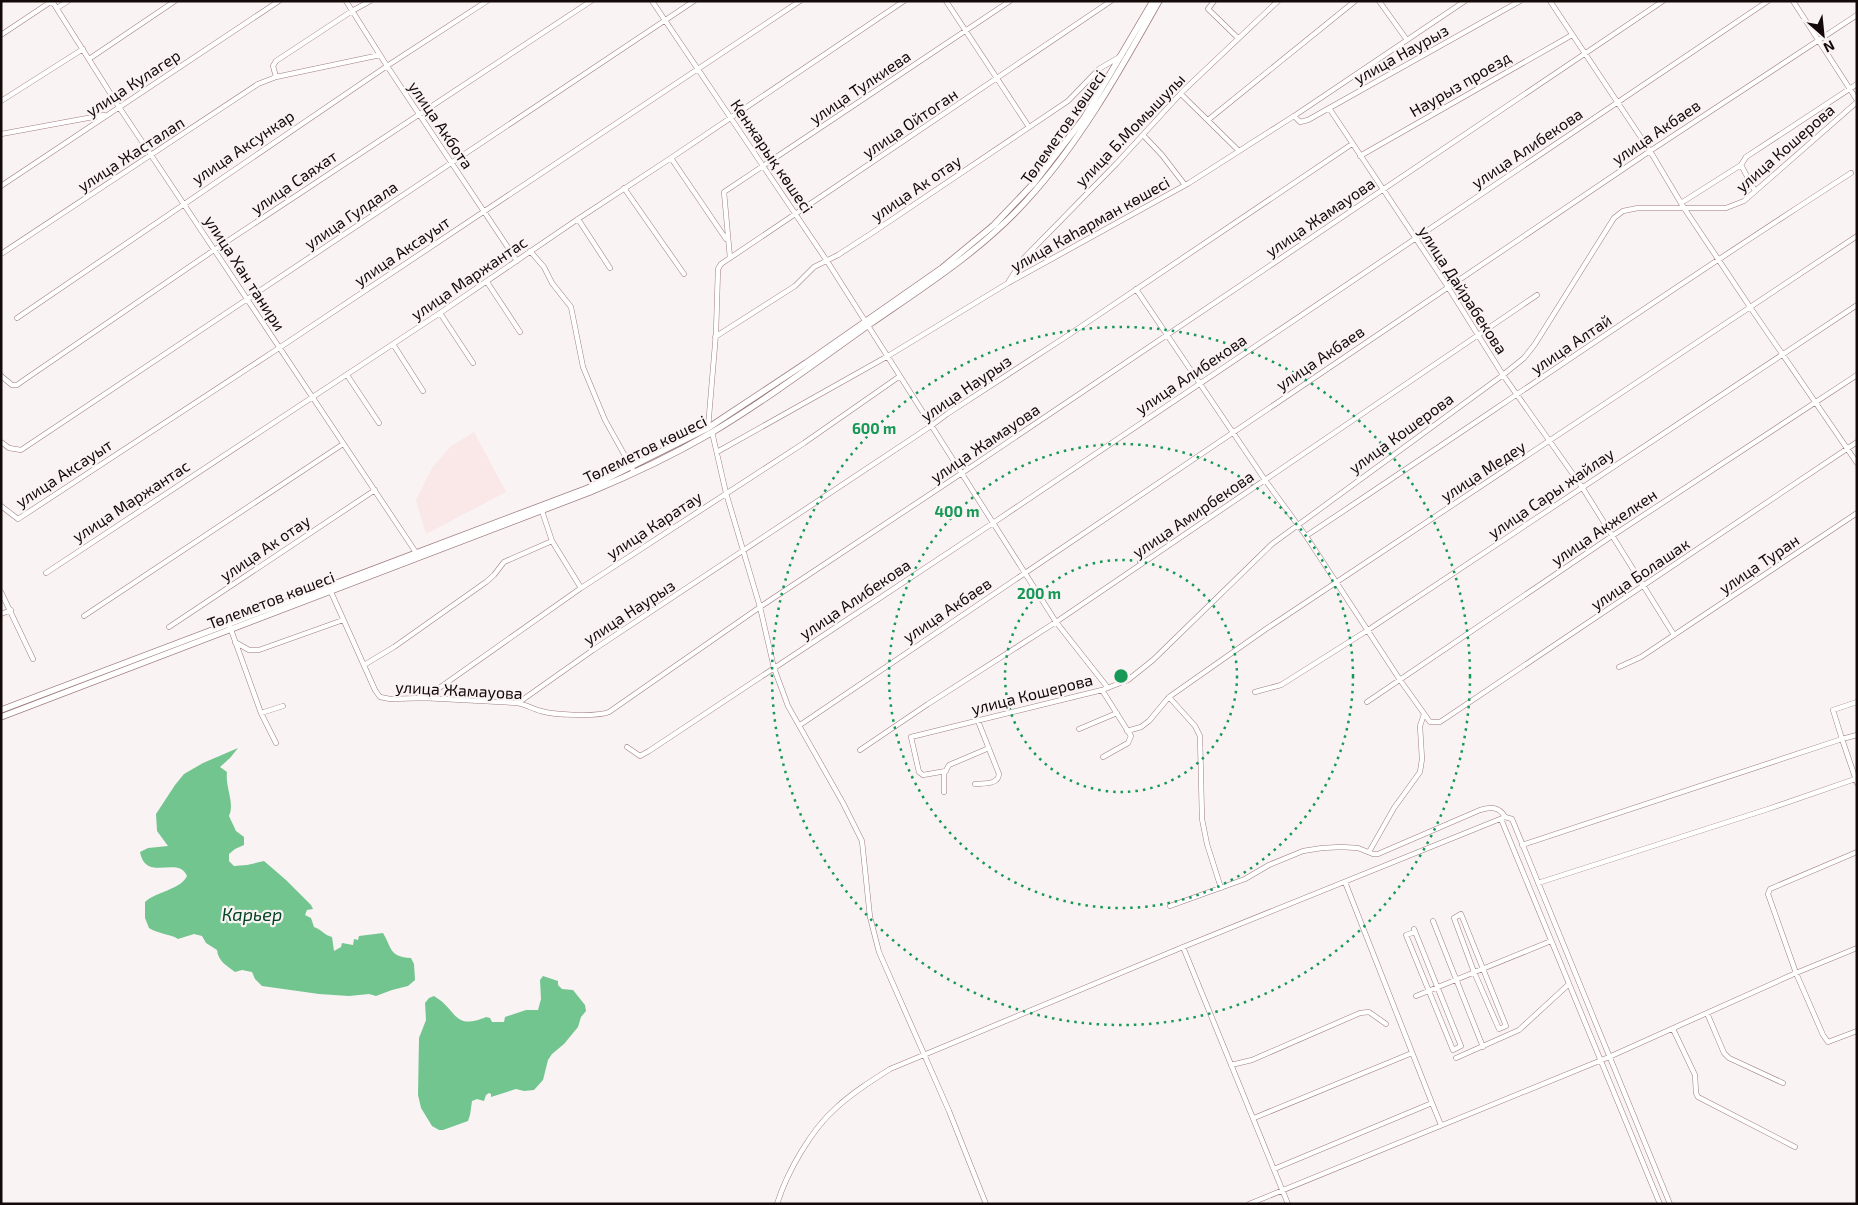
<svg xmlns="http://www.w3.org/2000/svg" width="1858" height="1205" font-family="'Exo 2',sans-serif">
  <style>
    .built { fill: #fae7e7 }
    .water { fill: #72c58f }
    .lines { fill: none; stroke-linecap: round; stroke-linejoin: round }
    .minor-casing { stroke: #a07e80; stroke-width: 5.5 }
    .major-casing { stroke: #a07e80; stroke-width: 7 }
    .minor { stroke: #fff; stroke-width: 4.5 }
    .major { stroke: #fff; stroke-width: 5.5 }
    .ring { fill: none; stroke: #169857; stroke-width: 2.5; stroke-dasharray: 2.5 5 }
    .labels { text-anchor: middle; stroke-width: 4.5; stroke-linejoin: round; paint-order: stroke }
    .street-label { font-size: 16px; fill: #140909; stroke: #faf3f3 }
    .water-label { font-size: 18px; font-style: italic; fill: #042; stroke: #faf3f3 }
    .centre { fill: #169857; stroke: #faf3f3; stroke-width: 2.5 }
    .ring-label { font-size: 15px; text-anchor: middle; font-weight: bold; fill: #169857; stroke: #faf3f3; stroke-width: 4.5; stroke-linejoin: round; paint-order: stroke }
  </style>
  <rect width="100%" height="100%" fill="#faf3f3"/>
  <path class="built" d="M474,432L506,492L426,534L416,500L432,468L450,447Z"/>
  <path class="water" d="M238,748L230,758L220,767L227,772C225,787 235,803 229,816L236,831L244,837V845L235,849L229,854V861L234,866L247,865L264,861L286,880L311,905L313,909L307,910L305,915L311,918L314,927C321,929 324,935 332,937L334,951L341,947L342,943L353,945L354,939L358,940L359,936L383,933C392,948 389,957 411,958L414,964L415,980L408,986L392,990L376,996L369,994L349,996L319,994L262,986L255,979L252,972L242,970L235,972C227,966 218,961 217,950L206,943L202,936L194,934L178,939C171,934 158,934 149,928L145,918V902C157,891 180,890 187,876C178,855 146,883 140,852L148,848L168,846L157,831L156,814L175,785L184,774L203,763Z
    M543,976L558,981V985L562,989L573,990L585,1005L586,1011L581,1017L578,1027L564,1044L552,1054L548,1060L543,1080L534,1090L524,1091L516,1089L491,1097V1094L489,1093L486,1095L484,1101L477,1099L472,1101L470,1115L468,1121L443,1130H439L432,1126L421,1108L418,1095L419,1038L426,1020L425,1003L429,998L434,996C458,1010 453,1031 486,1017L490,1018L492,1022H504L505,1017L526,1010H538L541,999L540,980Z"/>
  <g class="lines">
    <g class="minor-casing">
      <path id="minor" d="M52,1L119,107L417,554
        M346,1L387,66L517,261
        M652,1L827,261L1056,622L1108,688
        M946,1L1029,127
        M1214,1L1208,9L1238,38
        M1379,1L1407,40
        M1550,1L1650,151L1684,208L1750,307L1857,463
        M1793,1L1857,100
        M57,8L68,1
        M1,35L52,1
        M89,59L175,1
        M276,77L273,66L276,61L352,11L370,1
        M1181,94L1239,151
        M1,101L83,49
        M1329,108L1448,287L1503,375L1582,487L1674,635
        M1294,116L1300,122L1308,120L1520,1
        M1208,120L1355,1
        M1,134L104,115
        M1143,135L1162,155L1185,185
        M1360,156L1572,35
        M671,158L726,239
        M1741,165L1755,191
        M1,186L279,1
        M624,188L684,274
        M1681,203L1741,165L1746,157L1857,84
        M578,219L610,268
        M530,251L544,267L552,283L571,307L583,367L605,420L634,472
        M1,254L258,84L276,77L380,55
        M730,258L724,192L1010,1
        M1009,281L1024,258L1117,163L1183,91L1278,1
        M487,282L520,332
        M1136,289L1265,480L1306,536L1400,680L1430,722H1440L1857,442
        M440,313L473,363
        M17,318L387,66L487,1
        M715,337L795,286L814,267L838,255L872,233L1068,101L1099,69L1121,56
        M393,344L423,391
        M347,375L379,423
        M1,376L12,385H17L24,380L214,250L591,1
        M708,428L716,333L718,269L721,264L1111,1
        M712,432L726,493L760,607L774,668L788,706L843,803L862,841L870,917L879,952L949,1111L986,1204
        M1,442L9,448L21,450L694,1
        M717,452L888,356L1008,283L1189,183L1294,116L1465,1
        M1,506L18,519L279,348L800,1
        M542,511L552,541L581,588
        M1306,536C1488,415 1667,291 1851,173
        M46,573L440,313L578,219L671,158L904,1
        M1,592L33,659
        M331,592L375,690L380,697L390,699L424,698L518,703C527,705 533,709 541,711C554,715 597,717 609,712L760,607L962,473L1663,1
        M1,614L11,610
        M84,616L343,444
        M169,627L375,490
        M230,627L261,713L276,743
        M235,642L249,650H259L343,620
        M364,665L394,647L486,582L494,575L504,562L552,541
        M1619,667L1641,657L1857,513
        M1102,690L1131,736L1128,743L1103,757
        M1255,692L1281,685L1368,630L1857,305
        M1169,697L1195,726L1200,736L1202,819L1207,844L1221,888
        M425,698L581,588L804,443L900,376
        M1367,702L1612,536L1857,375
        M1857,702L1833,710L1842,739L1857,735
        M518,703L593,650L931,426L947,414L1067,336L1352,144
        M261,713L283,706
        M800,725L1650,151L1857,15
        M1079,729L1117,713
        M1127,731L1141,727L1149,721L1169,697L1266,629L1857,236
        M627,747L640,756L649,751L993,523L1768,1
        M860,750L928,704L1056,622L1537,295
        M946,771L923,775L919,772L911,737L1102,690L1128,680L1153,660L1272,544L1503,375L1524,358L1535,344L1614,218L1623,211L1638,208H1726L1744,201L1857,102
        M975,784C984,783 998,785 999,774L978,721
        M944,792V774L949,765L989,748
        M1501,819L1660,1204
        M1522,845L1842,739L1857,783
        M1369,852L1394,808L1420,772L1422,759L1420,726L1424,714
        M1857,852L1770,889L1768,894L1796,973L1823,1035L1828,1042L1857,1031
        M1538,883L1768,809L1855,779
        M1170,906L1245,879L1269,865L1303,851L1322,848L1341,847L1358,848L1373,854H1378L1480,810C1490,807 1499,806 1505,817
        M1461,914L1506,1026L1499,1029L1474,972L1454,918Z
        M1433,921L1483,1047
        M1414,929L1461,1046L1453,1050L1406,935L1415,932
        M1183,947L1288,1204
        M1416,996L1551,941
        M1707,1013L1724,1053L1729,1058L1783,1083
        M1673,1029L1695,1075L1696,1093L1698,1097L1795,1147
        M1456,1058L1519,1030L1569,984
        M1231,1065L1252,1060L1360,1013L1369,1012L1386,1024
        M1432,1103L1441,1125
        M1254,1118L1412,1053
        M1274,1169L1432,1103L1345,882
        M777,1204C787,1172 811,1130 836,1108C852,1093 871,1081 890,1069L1183,947L1505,817L1512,819L1670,1204
        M1249,1204L1609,1057L1796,973L1857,948"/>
    </g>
    <g class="major-casing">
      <path id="major" d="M1,710L588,488L708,428L806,363L942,268L994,225L1034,183L1084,118L1153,1
        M1,717L590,492C631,475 673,455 711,433C766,400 818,361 870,324C925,286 982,250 1027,200C1081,141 1120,70 1159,1"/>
    </g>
    <use href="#minor" class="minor"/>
    <use href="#major" class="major"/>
  </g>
  <g class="ring">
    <circle cx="1121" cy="676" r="116"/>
    <circle cx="1121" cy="676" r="232"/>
    <circle cx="1121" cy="676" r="349"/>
  </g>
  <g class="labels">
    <g class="street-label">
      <text transform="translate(1401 54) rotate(-29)" y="6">улица Наурыз</text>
      <text transform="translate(133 83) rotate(-33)" y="6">улица Кулагер</text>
      <text transform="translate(1460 84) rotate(-30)" y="6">Наурыз проезд</text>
      <text transform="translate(860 87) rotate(-34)" y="6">улица Тулкиева</text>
      <text transform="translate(910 123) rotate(-34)" y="6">улица Ойтоган</text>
      <text transform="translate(441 125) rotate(56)" y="6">улица Акбота</text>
      <text transform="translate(1063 127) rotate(-55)" y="6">Төлеметов көшесі</text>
      <text transform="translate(1130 130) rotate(-46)" y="6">улица Б.Момышулы</text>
      <text transform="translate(1656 132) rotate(-34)" y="6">улица Акбаев</text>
      <text transform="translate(243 147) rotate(-34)" y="6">улица Аксункар</text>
      <text transform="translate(1527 148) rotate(-34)" y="6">улица Алибекова</text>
      <text transform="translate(1785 148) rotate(-41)" y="6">улица Кошерова</text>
      <text transform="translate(131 154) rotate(-33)" y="6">улица Жасталап</text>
      <text transform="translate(772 156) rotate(56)" y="6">Кенжарық көшесі</text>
      <text transform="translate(294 182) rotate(-34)" y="6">улица Саяхат</text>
      <text transform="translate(916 188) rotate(-34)" y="6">улица Ак отау</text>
      <text transform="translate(351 215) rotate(-34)" y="6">улица Гулдала</text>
      <text transform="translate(1320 217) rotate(-34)" y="6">улица Жамауова</text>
      <text transform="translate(1090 224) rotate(-29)" y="6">улица Каһарман көшесі</text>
      <text transform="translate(402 251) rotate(-34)" y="6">улица Аксауыт</text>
      <text transform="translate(245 273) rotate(57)" y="6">улица Хан танири</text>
      <text transform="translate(469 278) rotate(-34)" y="6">улица Маржантас</text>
      <text transform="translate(1463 290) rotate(57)" y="6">улица Дайрабекова</text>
      <text transform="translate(1571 344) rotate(-34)" y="6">улица Алтай</text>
      <text transform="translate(1320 358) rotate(-34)" y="6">улица Акбаев</text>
      <text transform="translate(1191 374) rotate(-34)" y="6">улица Алибекова</text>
      <text transform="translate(966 388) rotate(-34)" y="6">улица Наурыз</text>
      <text transform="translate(1401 433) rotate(-36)" y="6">улица Кошерова</text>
      <text transform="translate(985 443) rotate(-34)" y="6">улица Жамауова</text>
      <text transform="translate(645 449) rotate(-26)" y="6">Төлеметов көшесі</text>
      <text transform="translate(1483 471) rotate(-33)" y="6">улица Медеу</text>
      <text transform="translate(64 473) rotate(-33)" y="6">улица Аксауыт</text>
      <text transform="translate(1551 493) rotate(-34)" y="6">улица Сары жайлау</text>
      <text transform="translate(131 501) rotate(-33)" y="6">улица Маржантас</text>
      <text transform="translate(1193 514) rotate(-34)" y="6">улица Амирбекова</text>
      <text transform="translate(654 525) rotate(-33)" y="6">улица Каратау</text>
      <text transform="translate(1604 527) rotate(-34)" y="6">улица Акжелкен</text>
      <text transform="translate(265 548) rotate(-34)" y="6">улица Ак отау</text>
      <text transform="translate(1759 564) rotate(-34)" y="6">улица Туран</text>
      <text transform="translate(1640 574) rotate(-34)" y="6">улица Болашак</text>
      <text transform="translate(855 599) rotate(-34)" y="6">улица Алибекова</text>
      <text transform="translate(271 600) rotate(-21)" y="6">Төлеметов көшесі</text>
      <text transform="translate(947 610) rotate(-34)" y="6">улица Акбаев</text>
      <text transform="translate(629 612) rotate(-33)" y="6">улица Наурыз</text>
      <text transform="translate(459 690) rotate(3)" y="6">улица Жамауова</text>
      <text transform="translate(1032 694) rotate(-14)" y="6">улица Кошерова</text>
    </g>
    <g class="water-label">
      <text x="252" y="921">Карьер</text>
    </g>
  </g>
  <circle cx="1121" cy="676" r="8" class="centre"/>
  <g class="ring-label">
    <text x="874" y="434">600 m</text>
    <text x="957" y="517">400 m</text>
    <text x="1039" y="599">200 m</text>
  </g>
  <rect width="1858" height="1205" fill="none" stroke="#140909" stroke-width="5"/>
  <g transform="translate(1823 35) rotate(153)" stroke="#faf3f3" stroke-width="4" paint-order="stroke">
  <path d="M0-4L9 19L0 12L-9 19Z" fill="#140909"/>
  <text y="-8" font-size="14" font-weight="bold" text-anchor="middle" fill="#140909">N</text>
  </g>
</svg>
